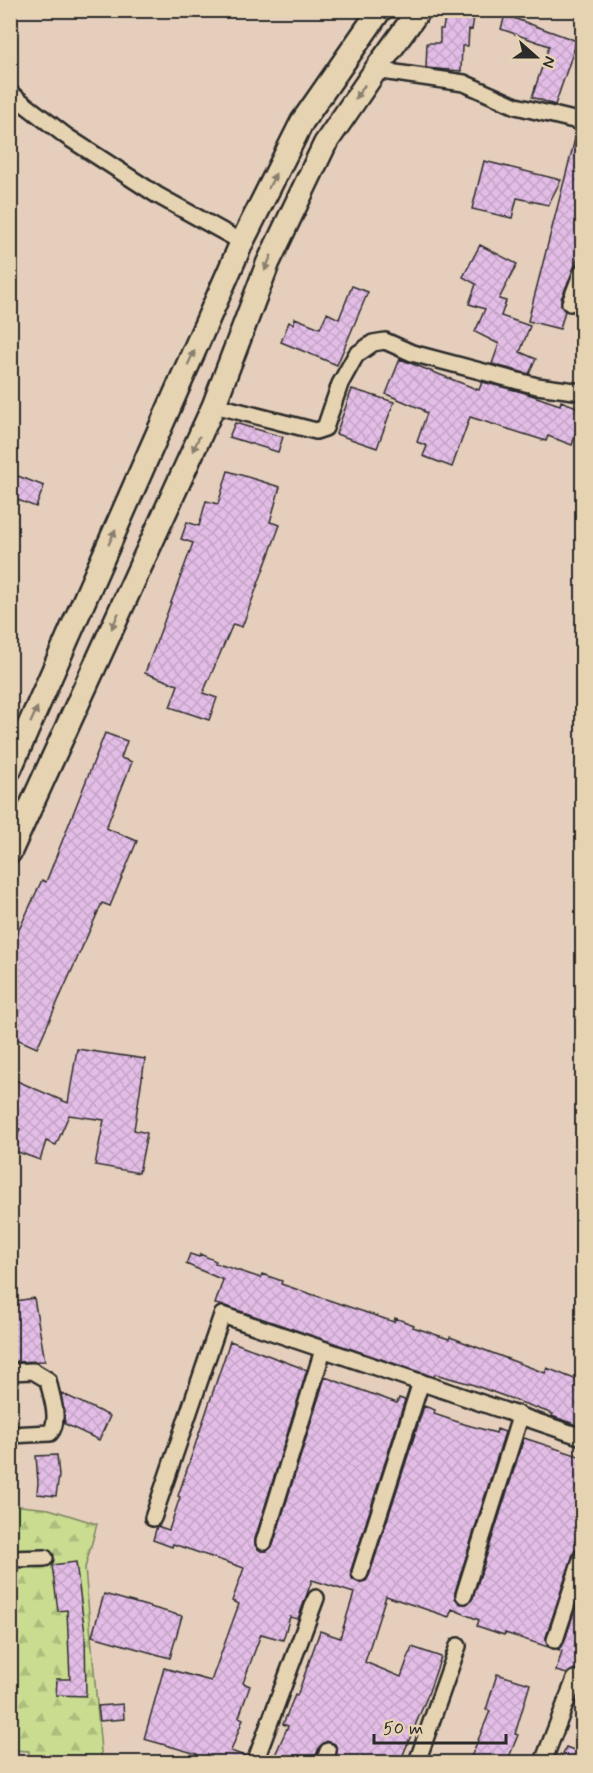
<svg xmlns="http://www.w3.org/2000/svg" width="593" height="1773" font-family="Mynerve,sans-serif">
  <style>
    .forest { fill: url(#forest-firs); stroke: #7a845e; stroke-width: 1.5 }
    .building { fill: url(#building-cross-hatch); stroke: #2b2b2b; stroke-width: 1.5 }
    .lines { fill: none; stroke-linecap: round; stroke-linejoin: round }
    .street-casing { stroke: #2b2b2b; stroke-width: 20 }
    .secondary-casing { stroke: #2b2b2b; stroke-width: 27 }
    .street { stroke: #e6d3b1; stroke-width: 15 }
    .secondary { stroke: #e6d3b1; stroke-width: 22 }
    .oneway { fill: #887f6e }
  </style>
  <defs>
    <pattern id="forest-firs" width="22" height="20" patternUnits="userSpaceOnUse" patternTransform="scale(1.5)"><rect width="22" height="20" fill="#c9dc90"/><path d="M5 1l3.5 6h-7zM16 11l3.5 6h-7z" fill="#adbd7c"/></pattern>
    <pattern id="building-cross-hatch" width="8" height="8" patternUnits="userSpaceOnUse" patternTransform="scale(1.5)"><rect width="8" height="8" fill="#e3bde6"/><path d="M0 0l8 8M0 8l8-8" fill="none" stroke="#c3a3c5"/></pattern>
  </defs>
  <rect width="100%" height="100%" fill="#e5cfbc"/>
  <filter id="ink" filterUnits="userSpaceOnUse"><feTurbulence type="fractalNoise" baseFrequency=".0167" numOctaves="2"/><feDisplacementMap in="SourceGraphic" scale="12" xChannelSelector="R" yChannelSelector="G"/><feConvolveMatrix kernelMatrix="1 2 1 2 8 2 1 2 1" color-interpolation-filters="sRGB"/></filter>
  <g filter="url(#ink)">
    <path class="forest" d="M11,1505L49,1509L97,1524L85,1568L102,1762H29V1751L11,1750Z"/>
    <path class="building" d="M446,10H475L472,30L469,29L468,46H462L461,71L426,68L427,43H440V29H443Z
      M505,15L577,41L555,105L532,97L549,46L501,29Z
      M577,131H582V240L576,264L561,299V305L565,311L560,329L528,321Z
      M484,161L561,180L548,205L517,198L512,218L472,209Z
      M480,245L517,264L499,299L506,301L501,316L530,326L520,352L536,359L529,374L492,364L499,344L475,332L485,309L469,304L476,284L463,277Z
      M352,286L368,292L337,365L281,342L289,322L293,324L295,318L320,328L327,313L339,319Z
      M400,359L479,390L482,382L522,392L560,405L561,401L582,409V416L572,445L548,436L546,441L470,417L452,467L423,456L427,446L417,442L427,413L423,411L424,410L386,394Z
      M352,389L394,402L377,448L336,434Z
      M235,423L283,437L278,452L229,437Z
      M228,471L280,487L270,522L280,525L242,627L233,624L203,693L217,698L209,720L170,707L178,685L145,673L193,543L181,539L187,522L199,526L206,501L218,504Z
      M10,473L44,486L36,507L10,497Z
      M105,733L127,741L121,758L132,762L106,828L137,841L110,906L102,903L37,1048L10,1036V949L42,880L46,882Z
      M77,1049L145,1059L134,1130L147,1133L139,1173L95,1165L104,1120L69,1115L56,1145L46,1141L40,1160L15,1151L18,1142L15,1140L20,1129L10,1125V1078L68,1103Z
      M190,1254L199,1257L200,1254L216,1261L215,1263L261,1278L262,1274L282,1281L281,1284L394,1322L395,1318L414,1325L413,1327L449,1339L450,1337L545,1373L547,1368L582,1382V1427L552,1416L553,1414L471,1384L435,1374L434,1377L225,1306L215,1304L223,1280L186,1264Z
      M34,1298L45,1361L10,1362V1302Z
      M230,1341L307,1370L255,1539V1545L261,1551H267L273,1545L325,1377L397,1403L399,1398L405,1400L351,1570L352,1579L358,1582L366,1581L369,1576L424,1406L435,1410L434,1414L464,1424L496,1433L497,1429L505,1432L455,1592V1598L461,1604H467L473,1598L524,1438L582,1457V1548L576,1549L573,1554L546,1637L548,1647L505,1633L504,1635L477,1626L479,1620L452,1609L449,1617L386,1596L365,1662L401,1677L412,1647L441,1657L427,1697L400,1762H378L361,1756L359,1762H334L337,1749L335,1744L327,1741L319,1747L314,1762H292L275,1755L288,1726L283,1724L295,1695L297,1696L320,1631L340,1638L354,1593L312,1580L298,1619L290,1617L283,1640L261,1634L243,1683L250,1686L239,1717L243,1719L231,1751L247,1757L245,1762H194L197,1754L144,1739L164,1668L211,1681L239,1604L232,1601L244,1568L173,1544L172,1547L153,1540L157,1526L169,1530L180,1497L178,1496Z
      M61,1393L110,1416L99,1440L65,1424Z
      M57,1455L59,1476L56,1496L37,1494L38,1482L36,1456Z
      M76,1562L85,1634L86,1696L56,1695L57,1679H70L67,1610L58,1611L52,1565Z
      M582,1587V1673L574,1669L567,1674L556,1671L562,1651L557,1649L564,1643Z
      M104,1594L182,1616L170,1658L92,1636Z
      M497,1674L530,1684L515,1734L518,1735L507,1762H469L490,1711L486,1710Z
      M123,1704L124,1719L100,1721L98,1706Z
      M566,1747L582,1753V1762H560Z"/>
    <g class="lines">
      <g class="street-casing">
        <path id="street" d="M377,68L382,71L464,83L516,106L582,122
          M10,93L66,136L157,195L242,242
          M570,303L582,272
          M214,405L316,431L325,428L340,384L356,355L373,343L385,341L412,353L537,386L582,392
          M10,1372L33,1371L48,1380C51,1396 61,1420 50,1433L10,1435
          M153,1518L222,1315L582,1437
          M264,1542L323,1350
          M10,1559L45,1558
          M360,1573L421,1382
          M464,1595L520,1417L518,1414
          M555,1640L582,1557
          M255,1762L316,1598
          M324,1762L328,1751
          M417,1762L458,1646
          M543,1762L575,1679"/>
      </g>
      <g class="secondary-casing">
        <path id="secondary" d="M10,769L242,242L302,122L380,10
          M10,852L214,405L268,263L325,144L377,68L419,10"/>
      </g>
      <use href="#street" class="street"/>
      <use href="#secondary" class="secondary"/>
    </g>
    <defs><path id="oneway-solid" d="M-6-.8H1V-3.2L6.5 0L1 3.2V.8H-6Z" transform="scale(1.5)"/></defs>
    <g class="oneway">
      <use href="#oneway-solid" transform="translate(360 92) rotate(124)"/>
      <use href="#oneway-solid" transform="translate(272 181) rotate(-64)"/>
      <use href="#oneway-solid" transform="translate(268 263) rotate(113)"/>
      <use href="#oneway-solid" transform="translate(191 358) rotate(-66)"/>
      <use href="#oneway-solid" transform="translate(196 444) rotate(114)"/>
      <use href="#oneway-solid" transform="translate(112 537) rotate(-66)"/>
      <use href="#oneway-solid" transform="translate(115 621) rotate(114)"/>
      <use href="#oneway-solid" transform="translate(34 715) rotate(-66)"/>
    </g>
  </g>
  <rect width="593" height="1773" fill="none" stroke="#e6d3b1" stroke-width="36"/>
  <rect x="18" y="18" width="557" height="1737" fill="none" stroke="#2b2b2b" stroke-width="2" filter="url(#ink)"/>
  <g transform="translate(536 57) rotate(111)" stroke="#e6d3b1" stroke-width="4.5" paint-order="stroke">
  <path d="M0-4.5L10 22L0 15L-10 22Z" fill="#2b2b2b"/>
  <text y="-9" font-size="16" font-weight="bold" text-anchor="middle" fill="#2b2b2b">N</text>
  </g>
  <path d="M374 1734v9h132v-9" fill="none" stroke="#2b2b2b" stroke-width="3"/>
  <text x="383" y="1734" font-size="18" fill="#2b2b2b" stroke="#e6d3b1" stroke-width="4.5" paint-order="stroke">50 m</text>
</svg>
